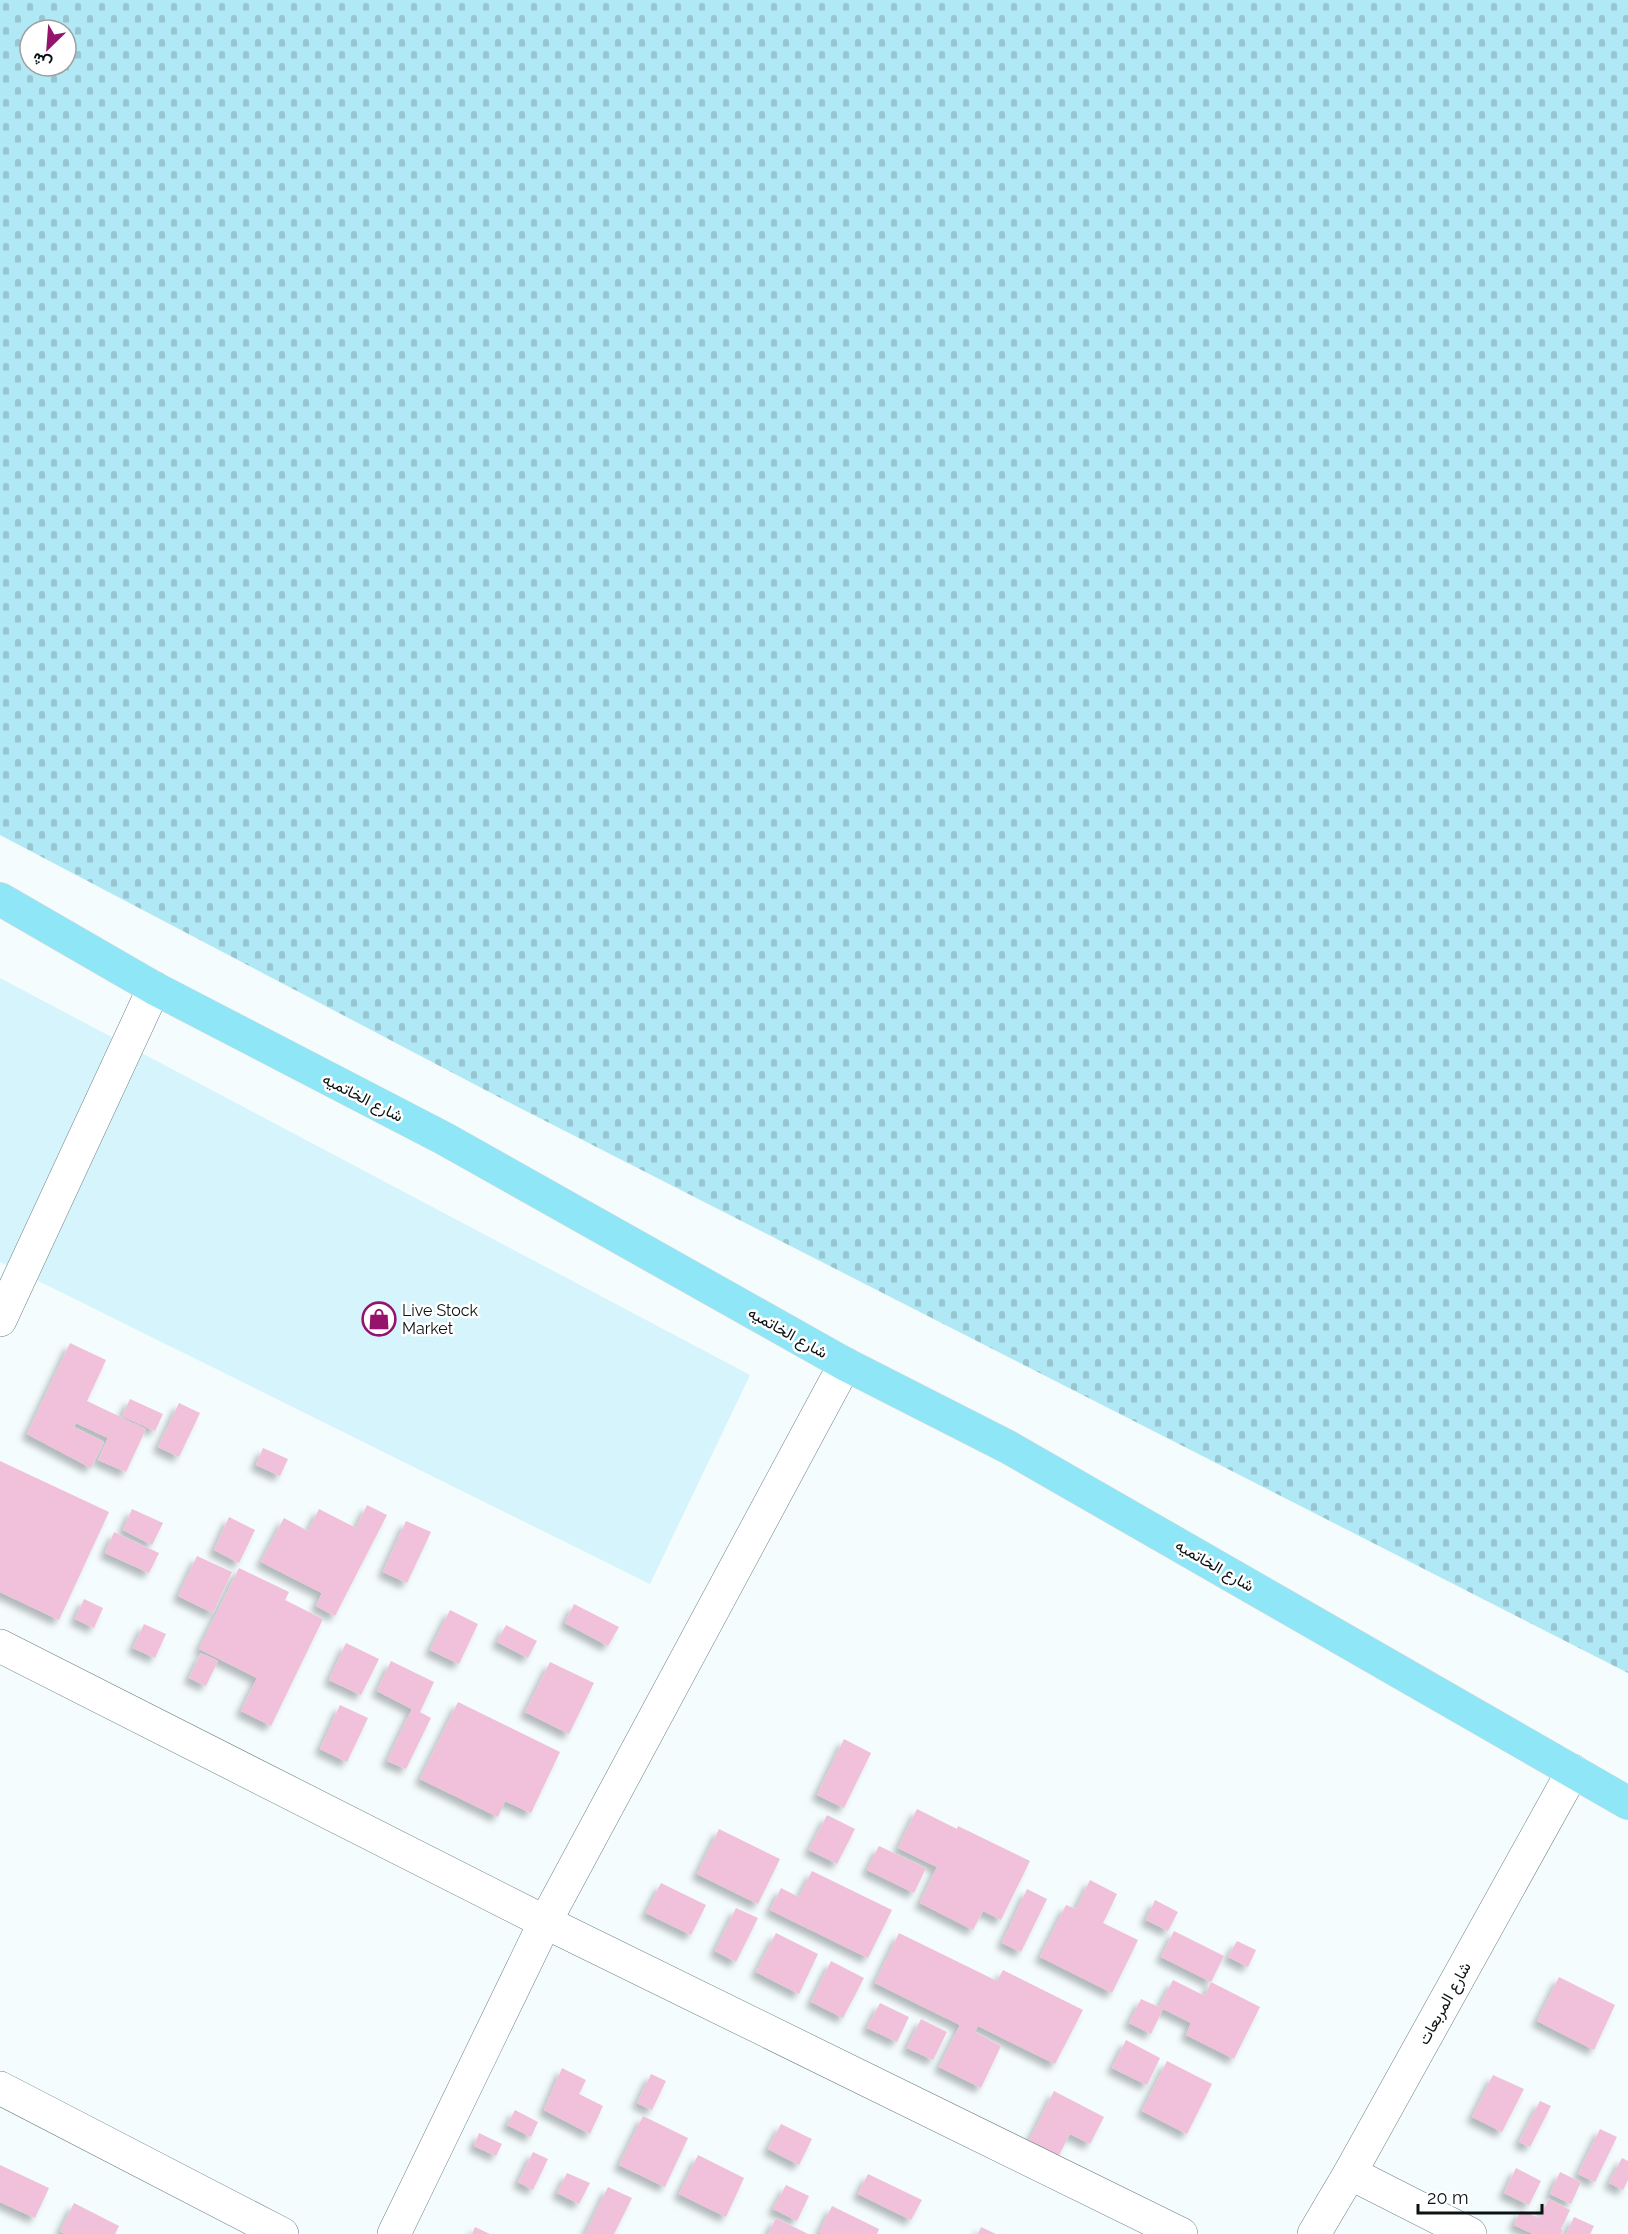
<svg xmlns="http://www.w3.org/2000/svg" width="1628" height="2234" font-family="Raleway,Vazirmatn,sans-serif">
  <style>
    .built { fill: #d6f4fb }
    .cemetery { fill: url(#cemetery-stones); fill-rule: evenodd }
    .building { fill: #f1c0da; filter: url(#shadow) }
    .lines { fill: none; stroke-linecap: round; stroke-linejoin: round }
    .street-casing { stroke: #6f8186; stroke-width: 34 }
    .secondary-casing { stroke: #6f8186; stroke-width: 34 }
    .primary-casing { stroke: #d8d9d9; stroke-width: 34 }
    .street { stroke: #fff; stroke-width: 33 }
    .secondary { stroke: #fff; stroke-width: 33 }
    .primary { stroke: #8fe6f7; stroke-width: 33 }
    .labels { text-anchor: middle; stroke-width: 5; stroke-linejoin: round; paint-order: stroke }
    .street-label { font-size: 16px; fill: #0b1214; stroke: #fff }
    .poi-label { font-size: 16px; fill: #0b1214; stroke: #fff; text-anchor: start }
  </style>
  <defs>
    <pattern id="cemetery-stones" width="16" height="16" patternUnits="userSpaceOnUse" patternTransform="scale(1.5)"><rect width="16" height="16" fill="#b1e8f5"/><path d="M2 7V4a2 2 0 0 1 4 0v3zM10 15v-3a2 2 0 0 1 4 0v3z" fill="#97c6d1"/></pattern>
    <filter id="shadow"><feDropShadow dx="-5.5" dy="5.5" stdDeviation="3" flood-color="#0004"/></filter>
  </defs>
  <rect width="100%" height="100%" fill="#f4fcfe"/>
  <path class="built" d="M0,978L750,1375L650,1584L0,1262Z"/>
  <path class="cemetery" d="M0,0H1628V1673L514,1105L0,835ZM30,30H66V66H30Z"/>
  <path class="building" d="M70,1343L106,1360L87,1401L146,1429L126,1472L98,1460L108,1438L76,1423L74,1427L104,1442L91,1468L27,1434Z
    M130,1399L163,1414L155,1431L122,1416Z
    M179,1403L200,1413L179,1457L158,1447Z
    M263,1448L288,1459L280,1476L256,1465Z
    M0,1461L109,1512L59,1620L0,1592Z
    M367,1505L387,1515L335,1616L316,1606L322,1593L261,1562L284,1518L308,1531L319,1509L356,1528Z
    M132,1509L163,1523L152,1545L123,1530Z
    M229,1517L255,1530L239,1563L214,1550Z
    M406,1521L431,1532L407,1583L383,1572Z
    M114,1532L159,1553L149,1573L105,1553Z
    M197,1556L232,1572L213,1613L178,1596Z
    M239,1568L289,1592L285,1600L323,1619L271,1726L241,1711L257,1678L199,1649Z
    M84,1599L103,1608L94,1628L75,1619Z
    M574,1604L619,1627L608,1646L565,1623Z
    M450,1610L478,1624L459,1664L430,1650Z
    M144,1624L166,1634L155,1658L133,1648Z
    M506,1625L537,1641L528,1658L497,1642Z
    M346,1643L379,1659L361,1695L329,1680Z
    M201,1653L218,1661L206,1686L189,1678Z
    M391,1661L434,1682L420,1712L431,1718L406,1769L387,1761L412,1709L377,1691Z
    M550,1662L594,1683L569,1734L525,1712Z
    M458,1702L560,1752L531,1813L505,1801L498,1817L420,1779Z
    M340,1705L368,1718L347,1762L320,1749Z
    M844,1739L871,1753L844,1808L817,1795Z
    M917,1809L957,1829L958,1826L1030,1861L1001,1920L983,1911L973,1930L920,1903L937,1867L898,1848Z
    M827,1815L855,1829L837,1864L809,1850Z
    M719,1829L780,1859L758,1904L697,1874Z
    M879,1846L926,1868L914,1893L867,1870Z
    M812,1871L892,1910L868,1958L770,1910L781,1888L799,1897Z
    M1090,1880L1117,1894L1103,1923L1138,1940L1112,1993L1040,1957L1066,1905L1076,1909Z
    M661,1883L706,1905L691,1935L646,1913Z
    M1027,1889L1047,1899L1021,1952L1002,1943Z
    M1155,1900L1178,1912L1168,1931L1146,1920Z
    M736,1908L758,1918L736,1962L715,1951Z
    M1174,1931L1224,1956L1211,1982L1161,1957Z
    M776,1933L818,1954L799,1994L756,1972Z
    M899,1933L997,1981L1003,1970L1083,2010L1055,2064L978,2026L975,2032L1001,2046L981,2088L939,2067L960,2025L875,1983Z
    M1237,1941L1256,1950L1248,1967L1228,1957Z
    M831,1961L864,1978L843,2018L811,2002Z
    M1559,1977L1615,2005L1594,2050L1537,2021Z
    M1173,1980L1205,1996L1211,1982L1260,2007L1234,2059L1186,2035L1191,2023L1163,2009L1151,2034L1129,2023L1141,1999L1159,2007Z
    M880,2003L909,2017L897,2042L867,2028Z
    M921,2019L947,2032L933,2060L907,2048Z
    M1126,2040L1160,2058L1147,2085L1112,2068Z
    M1167,2061L1212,2084L1187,2134L1142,2111Z
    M562,2068L586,2080L579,2094L603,2106L590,2134L544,2110Z
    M651,2074L666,2081L652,2110L637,2103Z
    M1493,2075L1524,2089L1502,2132L1472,2117Z
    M1054,2091L1104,2117L1090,2144L1070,2134L1058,2157L1029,2141Z
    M1540,2101L1551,2106L1530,2147L1519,2142Z
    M515,2110L538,2122L531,2137L507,2125Z
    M643,2116L688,2138L665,2187L619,2165Z
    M781,2124L812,2139L799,2165L768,2149Z
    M1600,2129L1617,2137L1595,2182L1578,2174Z
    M479,2133L502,2144L496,2156L474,2146Z
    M533,2152L548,2159L533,2190L518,2182Z
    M698,2155L744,2178L726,2217L679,2194Z
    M1622,2158L1628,2161V2180L1623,2190L1609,2183Z
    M0,2165L49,2188L35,2218L0,2202Z
    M1516,2168L1541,2181L1529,2205L1504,2193Z
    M1560,2172L1581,2182L1571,2204L1550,2194Z
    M567,2173L590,2183L579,2204L557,2193Z
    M868,2174L922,2200L911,2220L858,2194Z
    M786,2185L809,2196L797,2221L773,2209Z
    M608,2187L632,2198L614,2234H585Z
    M1549,2199L1570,2210L1561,2229L1563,2230L1561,2234H1533L1514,2225L1521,2210L1539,2218Z
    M74,2203L119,2226L115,2234H65L60,2231Z
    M832,2206L879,2229L877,2234L819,2233Z
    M1574,2217L1594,2226L1590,2234H1566Z
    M776,2218L808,2234H768Z
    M475,2227L490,2234H472Z
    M981,2227L996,2234H978Z"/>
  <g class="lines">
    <g class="street-casing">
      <path id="street" d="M0,1320L154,988
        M0,1646L545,1922L1181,2234
        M0,2088L282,2234
        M1350,2173L1470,2234
        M394,2234L545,1922L845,1364"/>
    </g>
    <g class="secondary-casing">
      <path id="secondary" d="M1314,2234L1350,2173L1573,1771"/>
    </g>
    <g class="primary-casing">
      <path id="primary" d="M0,899L154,988L445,1139L845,1364L1008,1447L1628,1803"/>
    </g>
    <use href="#street" class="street"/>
    <use href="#secondary" class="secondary"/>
    <use href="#primary" class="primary"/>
  </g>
  <defs>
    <g id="shop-ring" transform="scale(1.725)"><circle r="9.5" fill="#fff" stroke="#95136c" stroke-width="1.5"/><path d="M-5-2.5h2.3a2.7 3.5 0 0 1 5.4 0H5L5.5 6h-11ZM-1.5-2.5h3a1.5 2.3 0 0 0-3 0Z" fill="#95136c"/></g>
  </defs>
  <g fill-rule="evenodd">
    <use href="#shop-ring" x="379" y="1319"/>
  </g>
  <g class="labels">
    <g class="street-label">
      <text transform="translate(363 1097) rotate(27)" y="6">شارع الخاتميه</text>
      <text transform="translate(788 1332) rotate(29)" y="6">شارع الخاتميه</text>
      <text transform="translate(1215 1565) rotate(30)" y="6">شارع الخاتميه</text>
      <text transform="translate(1444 2003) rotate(-61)" y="6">شارع المربعات</text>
    </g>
    <g class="poi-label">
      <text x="402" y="1316">Live Stock<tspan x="402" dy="18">Market</tspan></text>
    </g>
  </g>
  <g transform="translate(48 48) rotate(205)"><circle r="28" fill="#ffffff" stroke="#9da0a1" stroke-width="1.5"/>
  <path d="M0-4.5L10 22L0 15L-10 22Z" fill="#95136c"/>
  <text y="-9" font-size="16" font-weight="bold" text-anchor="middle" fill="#0b1214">ش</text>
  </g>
  <path d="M1418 2204v9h124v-9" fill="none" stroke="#0b1214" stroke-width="3"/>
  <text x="1427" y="2204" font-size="18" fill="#0b1214" stroke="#ffffff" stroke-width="4.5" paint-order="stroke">20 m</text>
</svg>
